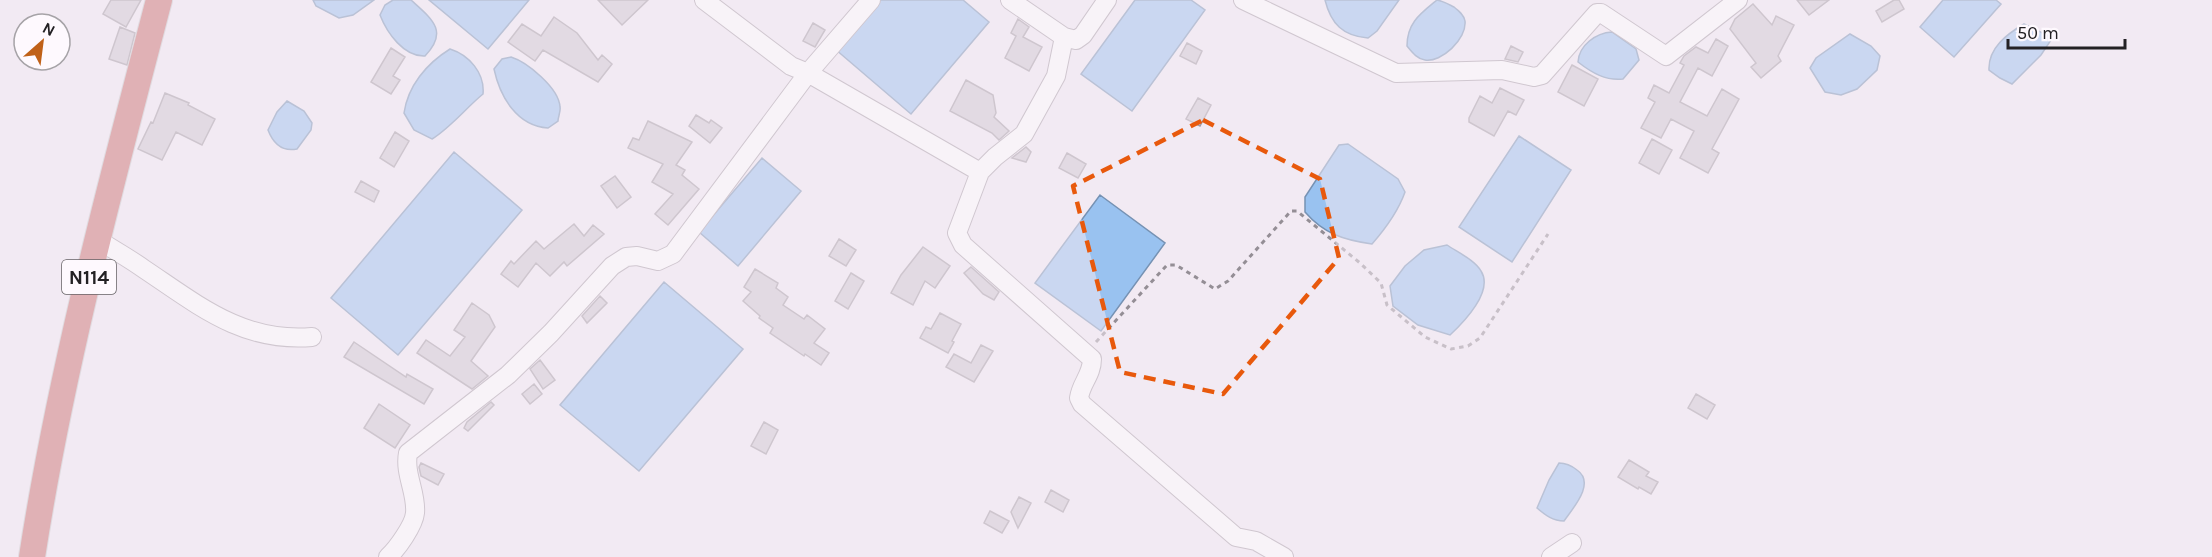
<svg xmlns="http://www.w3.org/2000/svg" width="2212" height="557" font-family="Karla,sans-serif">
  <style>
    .water { fill: #99c2f0; stroke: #7692b3; stroke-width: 1.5 }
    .building { fill: #cfc8d0; stroke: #a29ba3; stroke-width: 1.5 }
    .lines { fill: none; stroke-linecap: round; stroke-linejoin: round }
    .minor-casing { stroke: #a69ea6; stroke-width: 20 }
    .highway-casing { stroke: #cacaca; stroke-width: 28 }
    .path { stroke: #948e95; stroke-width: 3; stroke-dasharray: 4.5 4.5; stroke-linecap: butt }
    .minor { stroke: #fff; stroke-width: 18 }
    .highway { stroke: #ca6d6b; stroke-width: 26 }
    .marked { fill: none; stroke: #e8590c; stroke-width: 4.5; stroke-dasharray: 12 8; stroke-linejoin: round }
    .labels { text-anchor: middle; stroke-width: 5; stroke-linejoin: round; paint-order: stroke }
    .shield { fill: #fef9fe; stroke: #656265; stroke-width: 1.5 }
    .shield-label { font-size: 20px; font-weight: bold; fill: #232124 }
  </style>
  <rect width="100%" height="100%" fill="#f2eaf3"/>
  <path class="water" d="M313,0H374L353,15L339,18L316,6Z
    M393,0H411C432,19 449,31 425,56C404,57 387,33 380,15L385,5Z
    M429,0H529L488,49Z
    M877,0H963L989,22L911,114L835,49Z
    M1135,0H1191L1205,10L1132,111L1081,74Z
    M1325,0H1399L1377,31L1368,38C1343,36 1331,24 1325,0Z
    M1437,0C1443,1 1448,4 1454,7C1459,11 1464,15 1465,21C1467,39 1441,63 1425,60C1417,59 1412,52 1407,46C1407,23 1420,14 1437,0Z
    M1943,0H1996L2001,4L1954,57L1920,27Z
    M2024,24L2047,35L2051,40L2041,55L2012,84L2000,78L1989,70C1988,48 2007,34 2024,24Z
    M1612,32L1636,49L1639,60L1623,79C1606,81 1592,73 1578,62C1579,45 1596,33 1612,32Z
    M1850,34L1871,46L1880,56L1877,70L1857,89L1841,95L1825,92L1810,68L1816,58Z
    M450,49C469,55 485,73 483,94C466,108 450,128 432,139L414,130L404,113C408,86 426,64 450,49Z
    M511,57C527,62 559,88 560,107C561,111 558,117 558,121L548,128C517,126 500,97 494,69L502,59Z
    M287,101L304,111L312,123L311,130L297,149C282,152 273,143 268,130L277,112Z
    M1519,136L1571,170L1512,262L1459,227Z
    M1348,144L1398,179L1405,192C1398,212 1386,228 1372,244C1344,240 1324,234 1305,212V197L1339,145Z
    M454,152L522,210L398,355L331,298Z
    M762,158L801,191L738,266L699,232Z
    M1100,195L1165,243L1101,331L1035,283Z
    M1447,245C1457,252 1475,260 1481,271C1494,291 1464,322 1450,335L1418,325L1393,306L1390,286L1405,266L1424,250Z
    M664,282L743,349L639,471L560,405Z
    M1559,463C1566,463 1572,466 1577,470C1596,483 1573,508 1564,521C1553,521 1545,515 1537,508L1549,480Z"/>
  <path class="building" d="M111,0H141L126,27L103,14Z
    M598,0H648L622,25Z
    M1797,0H1829L1809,15Z
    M1894,0H1899L1904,9L1882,22L1876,11Z
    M1753,4L1772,25L1776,16L1794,25L1778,56L1781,61L1761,78L1751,67L1756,63L1730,29L1735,19Z
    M554,17L577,33L598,60L602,55L612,64L598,82L543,50L535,61L508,42L522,24L541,36Z
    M1018,19L1029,27L1023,37L1042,47L1029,71L1005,58L1016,36L1011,33Z
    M813,23L825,30L815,47L803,41Z
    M120,27L135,33L127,65L109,59Z
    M1716,39L1728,46L1712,76L1698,68L1680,102L1707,116L1722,89L1739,99L1712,149L1719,153L1708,173L1680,158L1694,131L1671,119L1661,138L1641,128L1655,102L1648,98L1654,85L1669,93L1684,65L1680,63L1684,56L1696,47L1708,53Z
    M1187,43L1202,51L1196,64L1180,56Z
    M1511,46L1523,52L1518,62L1505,59Z
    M391,48L405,57L393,76L400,80L391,94L371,82Z
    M1572,65L1598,79L1584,106L1558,92Z
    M966,80L993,95L996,113L994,117L1009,131L999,140L992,133L950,111Z
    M1500,88L1524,100L1516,115L1508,111L1494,136L1469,122V118L1480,96L1492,103Z
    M165,93L189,103L188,105L215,119L202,145L176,132L162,160L138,149L151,122L153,123Z
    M1198,98L1211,105L1200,126L1186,119Z
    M696,115L709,123L711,120L722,128L710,143L689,126Z
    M648,121L692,142L676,165L685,170L682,175L699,189L668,225L655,214L673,194L652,182L663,164L628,148L633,138L639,140Z
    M395,132L409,141L394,167L380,158Z
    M1652,139L1672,150L1659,174L1639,163Z
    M1026,147L1031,152L1026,162L1012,158Z
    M1067,153L1086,164L1078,178L1059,168Z
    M615,176L631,197L617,208L601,186Z
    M361,181L379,191L374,202L355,192Z
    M574,224L584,236L593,225L604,234L567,266L564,262L550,276L536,263L518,287L501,274L511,261L514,264L536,241L544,249Z
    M839,239L856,250L846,266L829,256Z
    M923,247L950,266L935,288L925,281L913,305L891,293L901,275Z
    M971,267L999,292L994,300L983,294L964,273Z
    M755,269L778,283L776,288L788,297L783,305L804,319L807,315L825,329L814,343L829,353L821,365L805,354L804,356L770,333L773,328L759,318L760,316L743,301L751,292L744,287Z
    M851,273L864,281L848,309L835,301Z
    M600,296L607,303L587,323L582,316Z
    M472,303L489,315L495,327L471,361L488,376L472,389L417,353L426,340L450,356L465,337L454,330Z
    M940,313L961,324L952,341L954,342L948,353L920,338L926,327L931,329Z
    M354,342L406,377L407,374L433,389L424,404L344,357Z
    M981,345L993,351L974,382L946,367L954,354L971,363Z
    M540,360L555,380L543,389L530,369Z
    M534,384L542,394L530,404L522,394Z
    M1696,394L1715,405L1707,419L1688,408Z
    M491,402L494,405L468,431L464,428L467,422Z
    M379,404L410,425L395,448L364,428Z
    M764,422L778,430L766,454L751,446Z
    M1629,460L1649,472L1646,476L1658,482L1651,494L1639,487L1638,489L1618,477Z
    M421,463L444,474L438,485L421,476L419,467Z
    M1051,490L1069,500L1063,512L1045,502Z
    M1019,497L1031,503L1018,528L1011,512Z
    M990,511L1009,521L1002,533L984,523Z"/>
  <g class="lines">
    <g class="minor-casing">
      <path id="minor" d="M704,0L791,66L808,73L871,0
        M1010,0L1064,37L1076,40L1083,35L1107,0
        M1243,0L1396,73L1502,70L1534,77L1542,75L1597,13H1601L1666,56L1738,0
        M980,172L995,157L1024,134L1056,76L1064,37
        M97,239C112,249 129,258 144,269C198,305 243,343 312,337
        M388,557C397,549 414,525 415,513C417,493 404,474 408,453L508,375L551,333L612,266L626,257L637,256L658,261L673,254L808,73L980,172L957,233L963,245L1092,359C1092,375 1081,383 1079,398L1082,404L1236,537L1256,541L1284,557
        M1551,557L1572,543"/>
    </g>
    <g class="highway-casing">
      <path id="highway" d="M32,557C61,369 111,184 159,0"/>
    </g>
    <path class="path" d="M1096,342L1167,265H1176L1215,289L1228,281L1291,211H1297L1360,263L1381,283L1387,305L1425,337L1451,349L1468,346L1480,338L1548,234"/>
    <use href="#minor" class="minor"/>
    <use href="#highway" class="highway"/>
  </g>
  <path d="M0 0H2212V557H0ZM1203,120L1320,179L1339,258L1223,394L1120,372L1073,186Z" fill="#f2eaf3" fill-opacity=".55" fill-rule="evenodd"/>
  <path class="marked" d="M1203,120L1320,179L1339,258L1223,394L1120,372L1073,186Z"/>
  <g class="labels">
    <rect class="shield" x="62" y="260" width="54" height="34" rx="4.5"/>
    <g class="shield-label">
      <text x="89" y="284">N114</text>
    </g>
  </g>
  <g transform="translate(42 42) rotate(28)"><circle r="28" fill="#fef9fe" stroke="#a6a3a7" stroke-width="1.5"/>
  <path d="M0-4.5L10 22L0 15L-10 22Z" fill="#c06118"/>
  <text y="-9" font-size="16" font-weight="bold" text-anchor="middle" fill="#232124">N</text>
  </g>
  <path d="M2008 39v9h117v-9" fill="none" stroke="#232124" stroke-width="3"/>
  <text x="2017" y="39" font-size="18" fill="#232124" stroke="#fef9fe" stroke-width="4.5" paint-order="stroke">50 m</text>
</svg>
